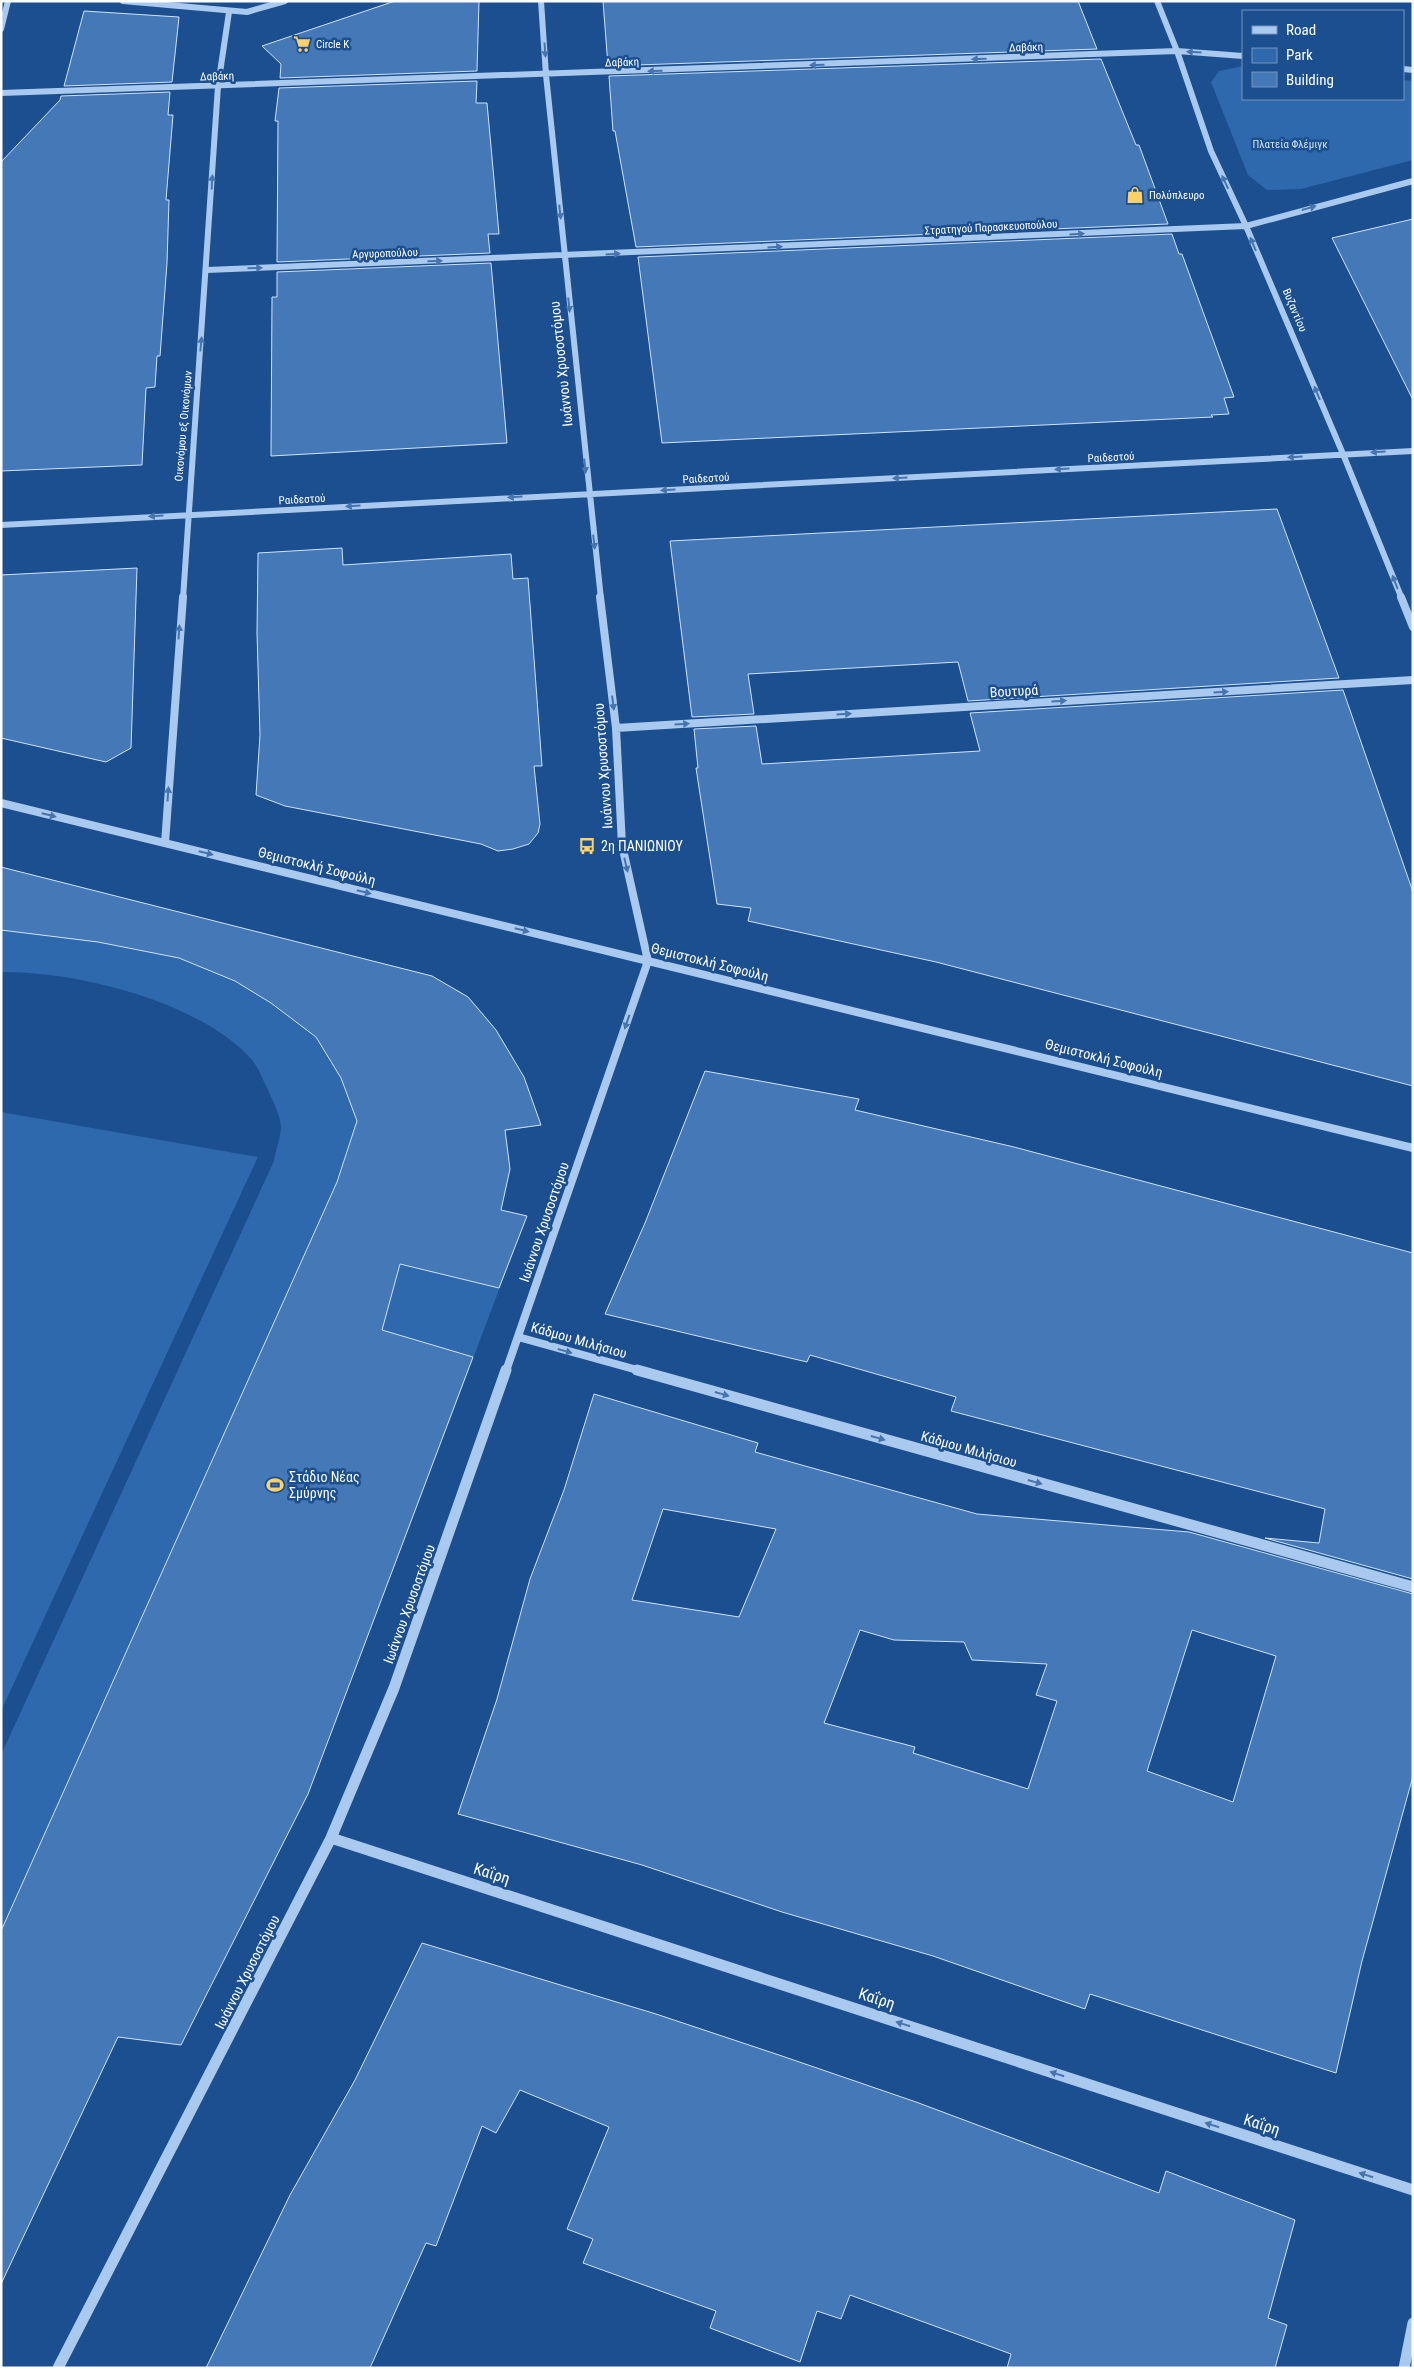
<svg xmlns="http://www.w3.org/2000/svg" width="1414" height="2369" font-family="'Roboto Condensed',sans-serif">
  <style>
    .green { fill: #2e69ad }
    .building { fill: #4478b7; stroke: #cfe3fa; fill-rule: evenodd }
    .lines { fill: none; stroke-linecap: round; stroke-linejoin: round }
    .minor-far2 { stroke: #a9c9ee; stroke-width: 6 }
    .minor-far1 { stroke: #a9c9ee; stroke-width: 8 }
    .minor { stroke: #a9c9ee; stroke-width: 11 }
    .oneway { fill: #4674ac }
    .labels { text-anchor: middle; stroke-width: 5; stroke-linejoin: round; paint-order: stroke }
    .far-poi-label { font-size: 11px; fill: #fff; stroke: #1b4f8f; text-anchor: start }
    .far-street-label { font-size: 11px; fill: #fff; stroke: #1b4f8f }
    .far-park-label { font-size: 11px; fill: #cfe3fa; stroke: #1b4f8f }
    .street-label { font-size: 14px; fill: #fff; stroke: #1b4f8f }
    .poi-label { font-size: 14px; fill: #fff; stroke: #1b4f8f; text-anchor: start }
    .near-street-label { font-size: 16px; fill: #fff; stroke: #1b4f8f }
  </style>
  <rect width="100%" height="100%" fill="#1b4f8f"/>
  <path class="green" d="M1243,66V99H1403V80L1413,81V160L1301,189L1267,190L1248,175L1211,82L1219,71Z
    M1,867L432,976C444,983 459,989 469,998C505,1032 524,1079 541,1125L505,1131L510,1169L501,1210L527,1216L308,1794L1,2006V1755L274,1161C276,1150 280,1138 281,1128C281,1116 272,1099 267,1088C263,1080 259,1069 253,1061C202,1002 77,971 1,972Z
    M1,1112L258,1157L1,1711Z"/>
  <path class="building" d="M395,1H479L477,71L280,78L281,64L262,46Z
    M603,1H1078L1097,49L608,66Z
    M84,11L179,17L172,82L64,86Z
    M1101,59L1136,145H1139L1168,224L636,247L615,131H613L609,76Z
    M477,81L476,103H487L499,234H488L490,253L277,262L278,121H275L279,88Z
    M170,92L168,115H173L166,200H169L167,263L160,356H157L155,387L146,388L142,465L1,471V162L60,100L61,96Z
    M1413,219V400L1332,238Z
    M1172,234L1179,254H1182L1234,397L1224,398L1229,414L1211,415L1213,417L662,443L638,257Z
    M491,263L507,443L271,456L272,297H277V272Z
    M1277,509L1339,678L968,701L958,662L748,674L754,714L692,717L670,541Z
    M342,548L343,565L511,554L513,579L528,578L542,766H534L540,824L538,833L529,844L513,849L498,851L481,844L285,806L256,795L260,735L257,633L258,553Z
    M137,568L131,748L106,762L1,738V575Z
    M1343,690L1413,892V1086L936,962L748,921L751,908L717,904L696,768H698L694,729L756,726L762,764L980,751L970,713Z
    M1,867L432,976L468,997L496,1030L524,1077L541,1125L505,1130L510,1169L501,1210L527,1216L499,1288L400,1264L382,1330L473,1357L308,1794L181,2045L118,2037L1,2284V1931L337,1182L357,1121L341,1078L316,1037L271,1003L235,981L179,958L98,942L1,930Z
    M705,1071L859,1099L855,1110L1014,1147L1413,1253V1579L1265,1538L1319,1543L1325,1509L951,1411L956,1397L810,1355L807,1362L605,1314L645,1223Z
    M594,1394L758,1443L755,1452L977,1514L1189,1532L1413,1594V1776L1362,1961L1336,2073L1090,1994L1085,2009L933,1956L782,1912L642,1865L458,1814L497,1699L530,1579L564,1490ZM663,1509L776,1529L739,1617L632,1600ZM860,1630L894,1640L964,1642L972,1660L1047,1664L1036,1695L1057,1701L1028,1789L913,1753L915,1747L824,1723ZM1192,1630L1276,1656L1233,1802L1147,1771Z
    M422,1943L656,2014L779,2055L916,2102L1159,2193L1166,2171L1295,2220L1268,2318L1287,2325L1275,2368H1007L1011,2354L850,2295L841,2319L817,2311L800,2362L710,2328L716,2311L583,2263L593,2239L567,2229L609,2127L520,2090L496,2133L482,2126L436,2246L426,2243L370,2368H206L290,2195L355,2080Z"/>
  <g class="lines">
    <path class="minor-far2" d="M123,1L247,12L285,1
      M541,1L546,75L601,599
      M1157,1L1177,51L1211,151L1246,226L1343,454L1402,599
      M1,29L8,1
      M1403,69L1413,70
      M1,93L1177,51L1243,56
      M207,270L1246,226L1413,181
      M1,525L1413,451
      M183,599L218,86L229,12"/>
    <path class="minor-far1" d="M1401,597L1413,627
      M616,728L1413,680
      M1,803L1413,1148
      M165,843L183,597
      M518,1337L641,1371
      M506,1371L648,961L622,845L616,728L600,597"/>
    <path class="minor" d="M637,1370L1413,1587
      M331,1838L1413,2190
      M58,2368L331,1838L394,1688L506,1370
      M1404,2368L1413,2323"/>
  </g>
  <defs><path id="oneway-solid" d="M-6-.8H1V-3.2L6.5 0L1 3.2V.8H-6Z" transform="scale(1.25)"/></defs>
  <g class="oneway">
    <use href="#oneway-solid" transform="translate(545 50) rotate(86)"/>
    <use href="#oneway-solid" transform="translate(1194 52) rotate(-176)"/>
    <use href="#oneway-solid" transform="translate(979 59) rotate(178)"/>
    <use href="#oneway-solid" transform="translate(817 65) rotate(178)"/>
    <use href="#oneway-solid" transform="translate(655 71) rotate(178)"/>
    <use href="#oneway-solid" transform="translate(212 182) rotate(-87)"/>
    <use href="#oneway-solid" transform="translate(1225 182) rotate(-115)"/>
    <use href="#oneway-solid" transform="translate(1309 208) rotate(-16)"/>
    <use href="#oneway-solid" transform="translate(560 212) rotate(84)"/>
    <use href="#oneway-solid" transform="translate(1077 234) rotate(-3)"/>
    <use href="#oneway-solid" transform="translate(1253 244) rotate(-113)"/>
    <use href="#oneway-solid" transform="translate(775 247) rotate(-3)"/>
    <use href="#oneway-solid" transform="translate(613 254) rotate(-3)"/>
    <use href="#oneway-solid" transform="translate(435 261) rotate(-2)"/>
    <use href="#oneway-solid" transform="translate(255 268) rotate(-2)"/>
    <use href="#oneway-solid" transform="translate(569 305) rotate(84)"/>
    <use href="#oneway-solid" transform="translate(201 344) rotate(-85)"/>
    <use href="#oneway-solid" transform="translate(1317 393) rotate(-113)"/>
    <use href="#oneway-solid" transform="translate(1378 452) rotate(177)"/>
    <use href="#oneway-solid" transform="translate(1295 457) rotate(177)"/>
    <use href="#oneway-solid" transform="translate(585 466) rotate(84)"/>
    <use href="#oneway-solid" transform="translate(1062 469) rotate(177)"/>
    <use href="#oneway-solid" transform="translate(900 478) rotate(177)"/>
    <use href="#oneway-solid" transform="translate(668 490) rotate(177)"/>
    <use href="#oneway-solid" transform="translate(515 497) rotate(177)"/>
    <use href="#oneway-solid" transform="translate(353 506) rotate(177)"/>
    <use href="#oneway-solid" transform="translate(156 516) rotate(177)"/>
    <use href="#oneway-solid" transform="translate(594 542) rotate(83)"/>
    <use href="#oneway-solid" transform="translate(1395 582) rotate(-111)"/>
    <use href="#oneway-solid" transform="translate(179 632) rotate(-86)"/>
    <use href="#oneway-solid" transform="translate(1221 692) rotate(-3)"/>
    <use href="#oneway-solid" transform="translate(1059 701) rotate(-3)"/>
    <use href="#oneway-solid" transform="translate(613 703) rotate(83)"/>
    <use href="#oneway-solid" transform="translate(844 714) rotate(-3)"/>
    <use href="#oneway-solid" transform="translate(682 724) rotate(-3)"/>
    <use href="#oneway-solid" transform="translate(168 794) rotate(-86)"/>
    <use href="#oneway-solid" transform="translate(49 815) rotate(14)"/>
    <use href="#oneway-solid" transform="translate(206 853) rotate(14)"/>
    <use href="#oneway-solid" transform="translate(626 865) rotate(77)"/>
    <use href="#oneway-solid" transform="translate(364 892) rotate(14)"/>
    <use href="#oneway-solid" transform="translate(522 930) rotate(14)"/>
    <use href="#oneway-solid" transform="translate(627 1022) rotate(109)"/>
    <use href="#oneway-solid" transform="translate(565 1351) rotate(16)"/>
    <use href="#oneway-solid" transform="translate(722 1394) rotate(16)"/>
    <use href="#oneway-solid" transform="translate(878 1438) rotate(16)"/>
    <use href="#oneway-solid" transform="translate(1035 1482) rotate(16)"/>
    <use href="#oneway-solid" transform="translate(903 2024) rotate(-162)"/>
    <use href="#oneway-solid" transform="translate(1057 2074) rotate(-162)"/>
    <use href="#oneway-solid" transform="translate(1212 2125) rotate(-162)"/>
    <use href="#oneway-solid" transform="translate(1366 2175) rotate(-162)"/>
  </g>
  <defs>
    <g id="supermarket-bare" transform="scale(1.35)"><path d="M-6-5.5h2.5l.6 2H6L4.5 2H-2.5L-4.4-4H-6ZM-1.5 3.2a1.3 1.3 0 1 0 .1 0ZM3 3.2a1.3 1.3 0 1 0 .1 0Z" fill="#ffd166" stroke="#1b4f8f" stroke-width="2.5" paint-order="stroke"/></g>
    <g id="shop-bare" transform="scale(1.35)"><path d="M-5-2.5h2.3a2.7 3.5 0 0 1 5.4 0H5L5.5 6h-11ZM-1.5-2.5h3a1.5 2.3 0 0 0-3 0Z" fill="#ffd166" stroke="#1b4f8f" stroke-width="2.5" paint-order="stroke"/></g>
    <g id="bus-bare" transform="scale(1.35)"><path d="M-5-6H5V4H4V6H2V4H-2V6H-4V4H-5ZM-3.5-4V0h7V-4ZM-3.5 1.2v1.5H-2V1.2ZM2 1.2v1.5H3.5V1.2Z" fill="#ffd166" stroke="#1b4f8f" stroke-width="2.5" paint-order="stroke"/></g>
    <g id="stadium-bare" transform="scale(1.35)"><path d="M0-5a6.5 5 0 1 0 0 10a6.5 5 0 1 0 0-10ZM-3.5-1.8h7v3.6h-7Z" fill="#ffd166" stroke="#1b4f8f" stroke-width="2.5" paint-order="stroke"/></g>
  </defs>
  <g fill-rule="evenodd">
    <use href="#supermarket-bare" x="302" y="44"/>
    <use href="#shop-bare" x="1135" y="195"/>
    <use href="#bus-bare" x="587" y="846"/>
    <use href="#stadium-bare" x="275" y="1485"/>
  </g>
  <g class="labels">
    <g class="far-poi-label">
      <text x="316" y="48">Circle K</text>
      <text x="1149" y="199">Πολύπλευρο</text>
    </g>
    <g class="far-street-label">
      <text transform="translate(1026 47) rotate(-2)" y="4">Δαβάκη</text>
      <text transform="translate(622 62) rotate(-2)" y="4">Δαβάκη</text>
      <text transform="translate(217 76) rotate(-2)" y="4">Δαβάκη</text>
      <text transform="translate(991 227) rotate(-3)" y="4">Στρατηγού Παρασκευοπούλου</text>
      <text transform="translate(385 253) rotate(-2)" y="4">Αργυροπούλου</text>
      <text transform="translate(1295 310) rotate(67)" y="4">Βυζαντίου</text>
      <text transform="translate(183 426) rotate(-85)" y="4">Οικονόμου εξ Οικονόμων</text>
      <text transform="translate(1111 457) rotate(-3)" y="4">Ραιδεστού</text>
      <text transform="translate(706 478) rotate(-3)" y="4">Ραιδεστού</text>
      <text transform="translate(302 499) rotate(-3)" y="4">Ραιδεστού</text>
    </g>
    <g class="far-park-label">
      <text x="1290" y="148">Πλατεία Φλέμιγκ</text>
    </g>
    <g class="street-label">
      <text transform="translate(561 364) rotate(-96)" y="5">Ιωάννου Χρυσοστόμου</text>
      <text transform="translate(1014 691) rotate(-3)" y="5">Βουτυρά</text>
      <text transform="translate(603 766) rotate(-94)" y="5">Ιωάννου Χρυσοστόμου</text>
      <text transform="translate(317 866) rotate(14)" y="5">Θεμιστοκλή Σοφούλη</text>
      <text transform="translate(710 962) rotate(14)" y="5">Θεμιστοκλή Σοφούλη</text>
      <text transform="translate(1104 1058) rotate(14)" y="5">Θεμιστοκλή Σοφούλη</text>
      <text transform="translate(544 1222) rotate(-71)" y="5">Ιωάννου Χρυσοστόμου</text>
      <text transform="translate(579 1340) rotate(16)" y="5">Κάδμου Μιλήσιου</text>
      <text transform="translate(969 1449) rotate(16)" y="5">Κάδμου Μιλήσιου</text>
      <text transform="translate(409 1604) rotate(-70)" y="5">Ιωάννου Χρυσοστόμου</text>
      <text transform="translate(247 1972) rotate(-63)" y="5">Ιωάννου Χρυσοστόμου</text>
    </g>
    <g class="poi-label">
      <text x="601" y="851">2η ΠΑΝΙΩΝΙΟΥ</text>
      <text x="289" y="1482">Στάδιο Νέας<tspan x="289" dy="16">Σμύρνης</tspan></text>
    </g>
    <g class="near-street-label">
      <text transform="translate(492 1873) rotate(18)" y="6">Καΐρη</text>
      <text transform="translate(877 1998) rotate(18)" y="6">Καΐρη</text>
      <text transform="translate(1262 2124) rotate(18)" y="6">Καΐρη</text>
    </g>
  </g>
  <rect width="1414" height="2369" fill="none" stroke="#ffffff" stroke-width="5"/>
  <rect x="1242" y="10" width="162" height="90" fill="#1b4f8f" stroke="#7695bc"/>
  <rect x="1252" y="26" width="25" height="8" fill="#a9c9ee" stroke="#7695bc"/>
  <text x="1286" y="35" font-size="15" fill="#ffffff">Road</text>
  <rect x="1252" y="48" width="25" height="15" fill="#2e69ad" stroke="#7695bc"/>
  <text x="1286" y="60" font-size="15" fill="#ffffff">Park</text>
  <rect x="1252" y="72" width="25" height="15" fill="#4478b7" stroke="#7695bc"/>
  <text x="1286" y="85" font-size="15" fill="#ffffff">Building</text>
</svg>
